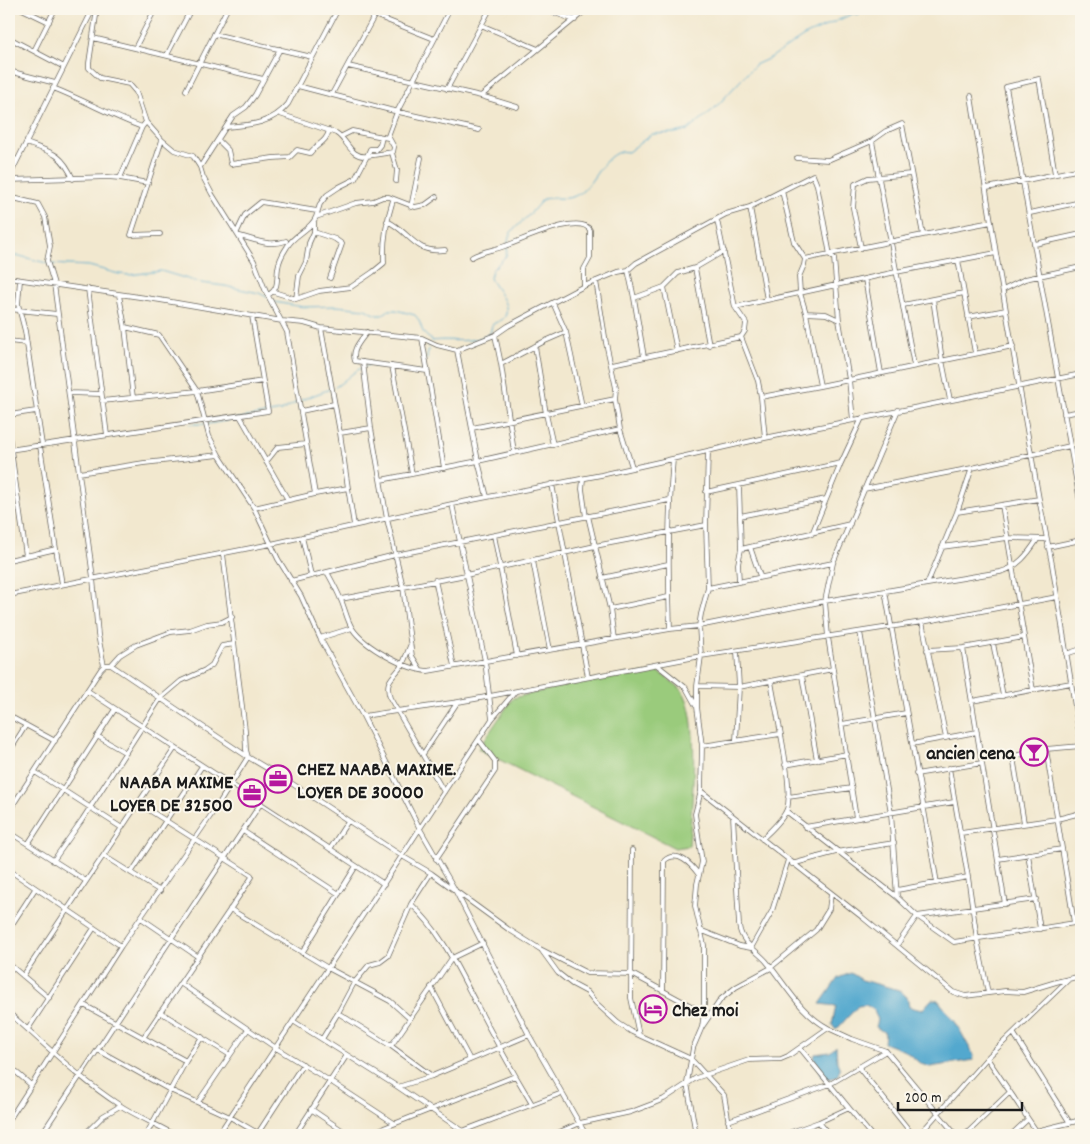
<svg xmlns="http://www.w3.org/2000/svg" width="1090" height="1144" font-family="Dekko,sans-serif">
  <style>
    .green { fill: #9acb7b; stroke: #5b744c }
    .water { fill: #52a8ce; stroke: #376275 }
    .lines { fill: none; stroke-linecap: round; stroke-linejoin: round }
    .stream { stroke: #52a8ce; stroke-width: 1 }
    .minor-casing { stroke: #67635b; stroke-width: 5.5 }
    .minor { stroke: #fff; stroke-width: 4 }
    .labels { text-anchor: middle; stroke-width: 4; stroke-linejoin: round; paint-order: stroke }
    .poi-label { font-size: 20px; font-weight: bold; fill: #1c1c1c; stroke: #fbf7ec; text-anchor: end }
  </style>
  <rect width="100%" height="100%" fill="#fbf7ec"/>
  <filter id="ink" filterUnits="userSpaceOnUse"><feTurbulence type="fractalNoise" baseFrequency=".02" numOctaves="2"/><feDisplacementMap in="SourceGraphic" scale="10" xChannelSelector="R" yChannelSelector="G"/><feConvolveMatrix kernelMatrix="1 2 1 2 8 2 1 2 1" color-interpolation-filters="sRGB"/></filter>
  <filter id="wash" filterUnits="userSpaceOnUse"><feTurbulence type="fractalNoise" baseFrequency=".0096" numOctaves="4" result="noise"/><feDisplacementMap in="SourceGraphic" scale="20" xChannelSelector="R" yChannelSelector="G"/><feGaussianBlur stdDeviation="1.12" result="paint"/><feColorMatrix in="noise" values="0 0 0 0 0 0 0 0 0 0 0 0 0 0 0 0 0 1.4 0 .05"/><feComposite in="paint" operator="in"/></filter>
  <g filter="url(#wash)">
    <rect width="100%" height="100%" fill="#f2e8cf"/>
    <path class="green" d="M659,672C666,678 675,683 681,689C702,713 691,813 689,846L675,848L478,749L513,698L589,680Z"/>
    <path class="water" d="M851,973L862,980L899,990L907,997L909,1007L922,1010L932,999L938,1000L956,1023L974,1056L973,1060L930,1067L921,1064L905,1051L884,1043L885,1033L876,1027L878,1020L874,1010L866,1005L858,1006L836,1030L832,1025L836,1006L820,1004L838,978Z
      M836,1046L837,1062L840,1069L837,1077L826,1079L820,1073L819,1066L814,1058L815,1054L830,1052Z"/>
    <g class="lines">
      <path class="stream" d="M9,256H20L50,264L89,266L119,274L129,275L161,271L201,283L225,286L259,293L267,297
        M274,302L303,307L337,306L365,309L377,315H382L389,310H396L415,315C424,325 418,332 432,340
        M432,341C453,338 468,345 490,334L492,325C495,322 499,322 503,319C514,307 495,289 490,278L492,270L506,256L509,236L512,231L528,216L543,199C556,196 568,202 580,193C595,183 606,147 628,152L652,134L675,133L688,130L715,108L755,65L770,58L804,36L854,13L858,15L861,9
        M427,359L429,344
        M373,366L387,367
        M395,368L414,373L418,372
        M334,388C347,380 354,369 369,365
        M301,400L330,389
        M190,424H204
        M208,424L281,411L297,402"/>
    </g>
  </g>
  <g filter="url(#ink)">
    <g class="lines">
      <g class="minor-casing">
        <path id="minor" d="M22,9L49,22
          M97,9L89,63V68L100,78L129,84L136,92L146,122L162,140L174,150L193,156L200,167L203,177L212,194L254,261L266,292L287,332L315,494
          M543,9L575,20
          M374,15L434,39
          M481,25L538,49
          M214,34L312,57
          M9,38L64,67
          M93,38L263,79
          M135,48L155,9
          M34,51L55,9
          M167,55L191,9
          M348,66L481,96L517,107
          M9,71L55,83
          M298,86L390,110L479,130
          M53,88C84,100 112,116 142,127L146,122
          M447,89L490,9
          M186,90L227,9
          M332,94L378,9
          M481,96L587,9
          M971,96L996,253L1039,499L1052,564L1081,744
          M280,114L336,133C348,140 350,158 367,156L370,149H377
          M226,127C250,125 272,124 288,104L338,9
          M342,136L352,131L388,138
          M218,140L228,150L231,164L273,158L290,157L297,150L310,153C317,144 327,142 329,130
          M872,141L914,366
          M26,143C51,152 62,153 73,179
          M376,150L380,145L382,137
          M392,153L397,170L396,181
          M9,157L17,160
          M797,158L828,160L872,141L886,131L902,124L923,235
          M200,167L233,116L246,107L255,95L280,49
          M1055,174L1039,79L1006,87L1081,507
          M9,177L93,9
          M120,178L142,127
          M9,180L108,177L120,178L148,183
          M987,188L1081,169
          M782,191L794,242L805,259L804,265L799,277L800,293L806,313L820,386
          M9,197L38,204L45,217L50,246L47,261L54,284L93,578L98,635L104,666
          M411,207L421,158
          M750,207L767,300
          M1030,213L1081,202
          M316,217L320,204L327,195L339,187L355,179L367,156L393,152L394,147L388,136L397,112L450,9
          M387,221C411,232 413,254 445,250
          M237,232L245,215L261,202L317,211
          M314,232L335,239L342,244L330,278
          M160,234L131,235L162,140
          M240,236C256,240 269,247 286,241
          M1035,244L1081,234
          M861,248L853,208L855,184L868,178L911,174
          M472,257C482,251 494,250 505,246C521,241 580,212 590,230V258L584,269V286
          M805,259L923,235L991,222
          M695,268L709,345
          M628,270L634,298
          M9,278L160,300L282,321L304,323L321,328L422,338L437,345L457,350L495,335L508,326L584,286L618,272L628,270L636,263L726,214L750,207L813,175L817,185L830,255L834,258L839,320L849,380L853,420
          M865,279L881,373
          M20,280L18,304L25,331L42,445
          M596,281L606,343L616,388L615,399L620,429L632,467
          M664,287L677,351
          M88,289L107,435
          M1003,290L1025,279L1081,267
          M274,292L296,299L319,291L351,287L373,272L384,263C383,241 386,222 393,200
          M964,293L975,353
          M119,295L125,327L133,398
          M268,295C280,288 276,280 278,268C279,261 283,253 287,247C294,234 311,230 316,217L356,203L373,201L383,197H389L415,207L425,205L436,197
          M296,299L299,276L306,262L309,243L314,232V222
          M933,299L942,360L950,400
          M553,303L566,332L582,406
          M903,305L964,293L958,260
          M735,307L896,272L996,253
          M9,309L57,314
          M806,313L826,314L839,320
          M968,317L1006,310
          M125,327L159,335L197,391L209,436L219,455L254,508L278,559L301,596L320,638L363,716L420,829L454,888L529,1035L586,1135
          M321,328L340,433L348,488
          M367,332C361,340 351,350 355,361L427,371
          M495,335L501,364L514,452
          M741,337L758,381L761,397L765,438
          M422,338L444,468
          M9,341L26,343
          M535,346L546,414L553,445
          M457,350L478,461L487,497
          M644,357L634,298L664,287L678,273L695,268L724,251
          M363,362L371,428L387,519L403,587L412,656L420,669
          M501,364L543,342L566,332
          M612,364L741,337L745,331L746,323L735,307L717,220
          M392,366L412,474
          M69,393L101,394
          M761,397L820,386L1013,346
          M102,401L197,391L263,381
          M301,411L334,404
          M1064,414L1081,411
          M9,415L36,411
          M240,416L288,500
          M472,428L615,399
          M340,433L371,428
          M9,436L26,556
          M9,450L268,411L252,316
          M266,462L278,447L306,444
          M79,473L144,463L219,455
          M583,479L582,489L586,517
          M381,480L478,461L620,429
          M552,484L588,677
          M864,489L972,468L1070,446
          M706,492L841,463
          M452,504L485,661L492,719
          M1002,505L1033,690
          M254,508L315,494L348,488L354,525
          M957,512L1039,499
          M588,516L610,609L614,639
          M740,516L826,499
          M812,534L841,463L862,418
          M494,535L517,656
          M302,537L311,575
          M750,547L760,576
          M942,547L1007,538L1047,539
          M1048,547L1081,540
          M56,549L62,584
          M741,549L850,524
          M9,560L56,549L40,446
          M533,561L550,650
          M327,572C332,581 337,590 341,600C345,609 347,620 352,628C364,647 407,670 428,671L670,629L699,626L825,601L1000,572C1017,568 1028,554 1037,540
          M602,578L668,564
          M435,580L454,666
          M291,581L395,555L669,500
          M739,581L738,564L741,549L739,485
          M927,584L957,512L972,468
          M708,588L833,563
          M885,591L937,883
          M9,595L271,544L452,504L601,475L765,438L1081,374
          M341,599L466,575L595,546L706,525
          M610,609L668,597
          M922,622L946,738
          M670,629C668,572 668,515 673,459
          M860,632L891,813L897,897
          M320,638L352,628
          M993,643L1003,696
          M410,646C407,653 405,660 402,665C393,679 384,679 390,698L444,792
          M963,648L1005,904
          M927,650L963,648L1024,637
          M1066,654L1081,649
          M111,665L120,655L136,645L171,632L190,630L207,624L222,622L232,617
          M657,665L686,688L696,706
          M802,676L817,760
          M697,686L739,687L833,669
          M88,691L384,884
          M972,701L1071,683
          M9,716L55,741
          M363,716C406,709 449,705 490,696L701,656L922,622L1057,597
          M842,724L906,713
          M97,736L126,753
          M736,740L739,687L737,651
          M912,744L977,732
          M702,746L780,734
          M1046,749L1074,923
          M9,752L26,725
          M423,754L457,703
          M785,765L847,754
          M949,768L968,877L977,939L988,993
          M35,772L122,828
          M916,774L982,763
          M701,791L862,917L953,992L965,996L1005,991L1023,992L1056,982L1081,976
          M788,797L852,788
          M138,803L251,875L252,877L143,1038
          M9,811L101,669L105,665H111L248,757L285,779L402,856L431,873L508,929L540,949L587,973L632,974L704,1013
          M786,811L897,897L917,916L954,942L1081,922
          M733,816L739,925C741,943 755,949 766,961C786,985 800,1013 828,1028
          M856,818L828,637L825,601L833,563L898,410
          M1024,823L1014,763V756L1046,749L1081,746
          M805,827L954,802
          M243,831L339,894
          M9,832L86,881
          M961,833L1057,819L1081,813
          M762,839C770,831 783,820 787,809C794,786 775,708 771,681
          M28,844L115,709
          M330,849L348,821
          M632,850L631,998L639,1035
          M1028,854L1040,929
          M104,856L160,891
          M436,859L495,771V761L479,740
          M998,859L1062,849
          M53,861L82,820L160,699L181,681L205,670L212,665L222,646L234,644
          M792,864L836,852L894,843
          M9,870L121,946
          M131,873L202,766
          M897,890L968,877
          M411,904C442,932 459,971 478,1007C495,1040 513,1072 532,1104
          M230,909L328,968L390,1001L409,1018
          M917,916L1036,899
          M141,918L197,956
          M9,929L35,889
          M700,930L740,946L751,948L772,911L788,860
          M897,945L917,916
          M542,951L558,973L572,984L587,992L596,1003L618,1023L632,1032L691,1059L724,1095L731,1135
          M302,953L356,866
          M9,964L49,998
          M23,976L175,748
          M180,983L276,1048L330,1081L394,1123
          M431,987L470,1060
          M663,991L664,861C677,849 691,864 699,875
          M84,1005L186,1061
          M160,1012L230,1055
          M9,1013C45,1044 78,1078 118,1104C136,1116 156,1124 175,1135
          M338,1013L391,1046L432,1076
          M293,1021L398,1087L469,1135
          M702,1027L704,1013V945L695,906L697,884L702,862L695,814L701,791L702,746L697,707V686L701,656L699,626L701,614L708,588L706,525L708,451
          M28,1029L94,928
          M1014,1034L1070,1123
          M322,1039L338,1013L354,983L369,965L380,962L388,956L411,904L431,873
          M391,1046L452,958L483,943
          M800,1048L871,1135
          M98,1050L170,1090L230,1117L261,1135
          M987,1058L1039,1135
          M9,1066L31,1085
          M859,1068L913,1135
          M398,1087L432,1076L529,1035
          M198,1102L248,1029
          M311,1109L349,1135
          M9,1120L121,946L218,805L248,757L246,750L245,730L223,554
          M728,1121L830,1084L886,1051
          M819,1122L829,1135
          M1036,1131L1081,1120
          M258,1133L303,1064
          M41,1135L261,803
          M84,1135L103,1116L120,1106
          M146,1135L186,1061L202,1037
          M218,1135L492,719L514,693
          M295,1135L347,1055
          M366,1135L515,1076
          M452,1135L562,1093
          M553,1135L580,1123L631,1112L652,1104L664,1099L696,1078L749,1060L781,1059L788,1056L828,1028L852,1039L886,1051L956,1135
          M696,1135L687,1083L693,1048L702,1027L721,999L736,987L769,969L816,930L829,909L831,894
          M783,1135L819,1122L849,1108
          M919,1135L987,1058L1068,980
          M965,1135L1010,1092
          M1011,1135L1028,1119"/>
      </g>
      <use href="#minor" class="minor"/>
    </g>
  </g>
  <defs>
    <g id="bar-ring" transform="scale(1.4375)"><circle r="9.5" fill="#fbf7ec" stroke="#b5179e" stroke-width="1.5"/><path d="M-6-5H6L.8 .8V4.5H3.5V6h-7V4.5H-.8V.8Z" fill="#b5179e"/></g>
    <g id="office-ring" transform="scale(1.4375)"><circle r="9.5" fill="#fbf7ec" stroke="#b5179e" stroke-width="1.5"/><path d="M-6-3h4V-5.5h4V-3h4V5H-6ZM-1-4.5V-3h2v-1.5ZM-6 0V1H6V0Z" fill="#b5179e"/></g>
    <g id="hotel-ring" transform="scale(1.4375)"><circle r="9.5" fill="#fbf7ec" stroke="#b5179e" stroke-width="1.5"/><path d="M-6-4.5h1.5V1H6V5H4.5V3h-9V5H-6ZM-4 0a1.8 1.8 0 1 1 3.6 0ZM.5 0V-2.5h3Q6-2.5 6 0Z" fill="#b5179e"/></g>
  </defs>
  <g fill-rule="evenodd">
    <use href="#bar-ring" x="1034" y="752"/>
    <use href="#office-ring" x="278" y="779"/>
    <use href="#office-ring" x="252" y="793"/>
    <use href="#hotel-ring" x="653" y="1009"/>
  </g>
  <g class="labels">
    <g class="poi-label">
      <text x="1015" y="759">ancien cena</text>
      <text x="297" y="775" text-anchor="start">CHEZ NAABA MAXIME.<tspan x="297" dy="23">LOYER DE 30000</tspan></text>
      <text x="233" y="788">NAABA MAXIME<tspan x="233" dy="23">LOYER DE 32500</tspan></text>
      <text x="672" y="1016" text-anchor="start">Chez moi</text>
    </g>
  </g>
  <rect width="1090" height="1144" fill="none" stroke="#fbf7ec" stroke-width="30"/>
  <path d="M898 1102v8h124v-8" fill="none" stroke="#1c1c1c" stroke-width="2.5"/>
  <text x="905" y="1102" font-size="15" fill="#1c1c1c" stroke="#fbf7ec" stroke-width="4" paint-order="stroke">200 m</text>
</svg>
